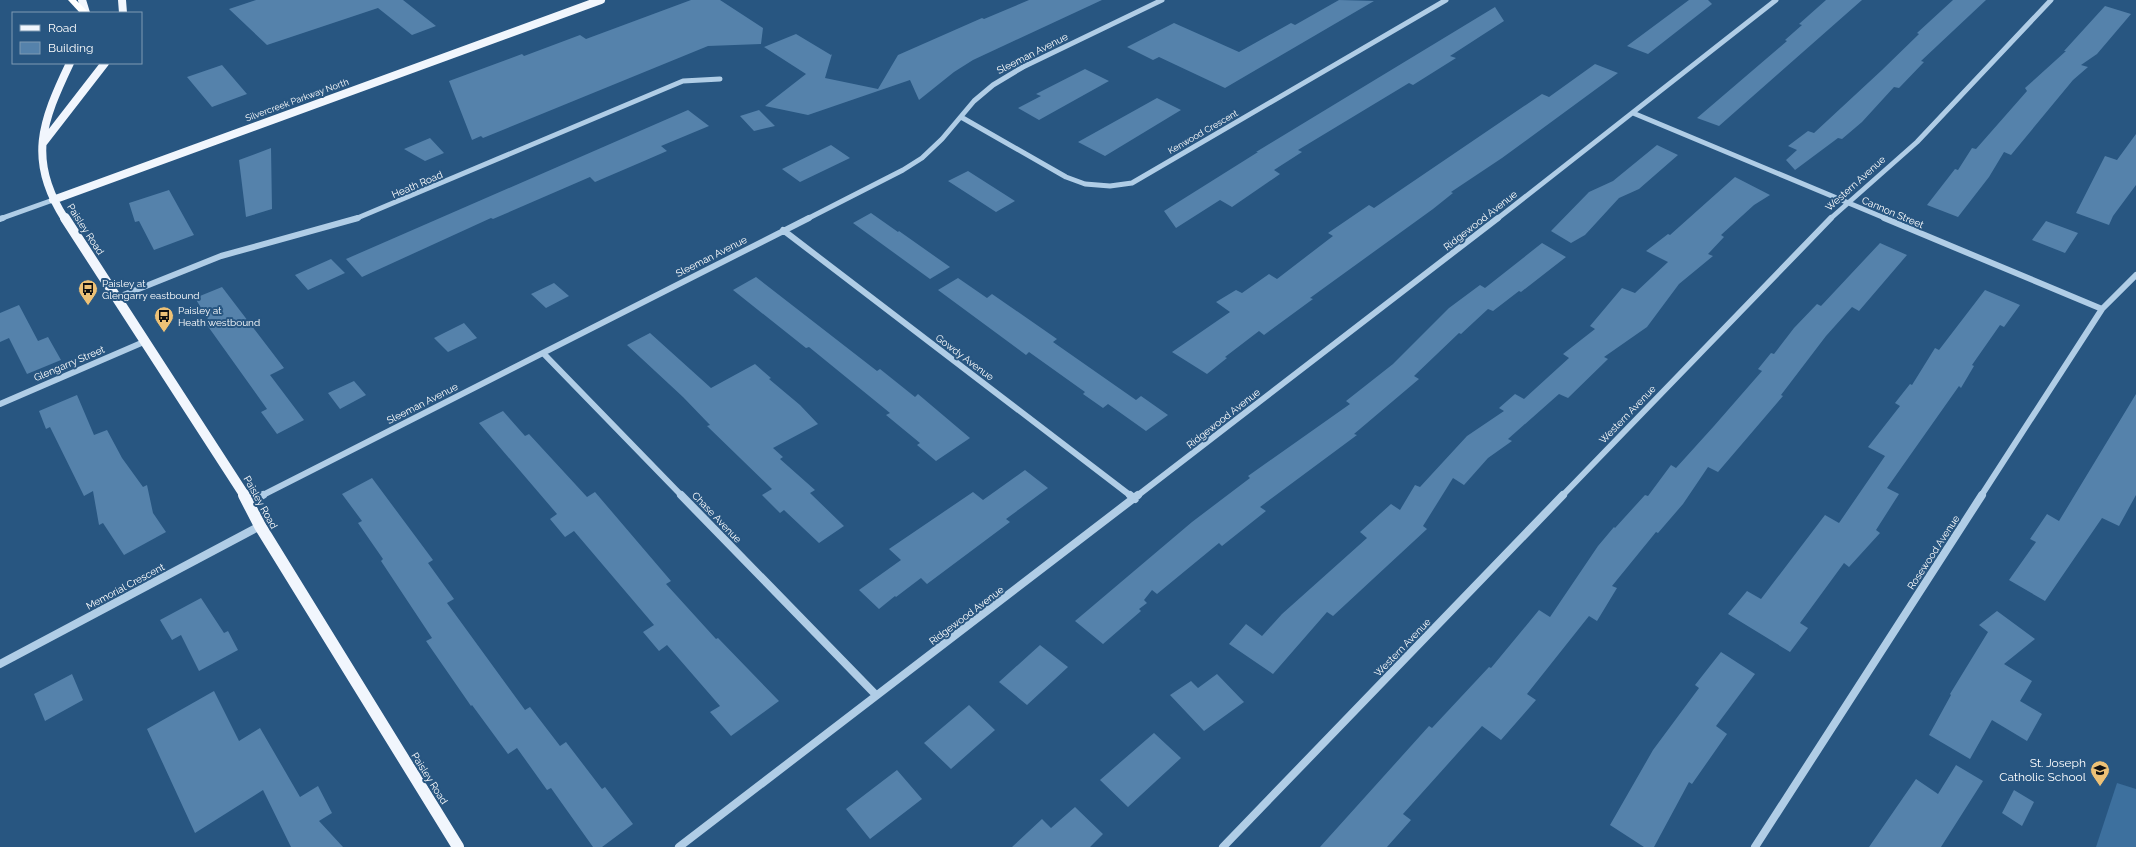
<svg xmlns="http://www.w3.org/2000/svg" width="2136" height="847" font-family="Raleway,sans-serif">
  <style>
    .green { fill: #3d709e }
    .building { fill: #5582ab }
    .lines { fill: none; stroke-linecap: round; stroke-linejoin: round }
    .minor-far2 { stroke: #b0cde6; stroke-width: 5 }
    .minor-far1 { stroke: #b0cde6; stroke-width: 6 }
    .minor { stroke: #b0cde6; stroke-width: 8 }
    .major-far2 { stroke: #f1f6fd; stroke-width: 8 }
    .major-far1 { stroke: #f1f6fd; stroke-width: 10 }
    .major { stroke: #f1f6fd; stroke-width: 12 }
    .highway { fill: #fff; fill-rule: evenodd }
    .labels { text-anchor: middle; stroke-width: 4; stroke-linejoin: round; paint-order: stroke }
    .far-street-label { font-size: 9px; fill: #fff; stroke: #285681 }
    .street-label { font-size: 10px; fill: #fff; stroke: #285681 }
    .poi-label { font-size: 10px; fill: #fff; stroke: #285681; text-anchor: start }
    .near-poi-label { font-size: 12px; fill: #fff; stroke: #285681; text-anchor: end }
  </style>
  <rect width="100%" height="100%" fill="#285681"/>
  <path class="green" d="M2117,783L2136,789V847H2096Z"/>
  <path class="building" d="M256,0H403L436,26L412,35L378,8L267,45L229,9Z
    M691,0H720L763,28L761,44L708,46L483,138L481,136L472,140L449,81L522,54L524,56L580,35L586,39Z
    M1029,0H1102L973,60L954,72L919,100L910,80L808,115L765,106L806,74L764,47L796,34L831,55L832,54L825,78L878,89L898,55L982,18L984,19Z
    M1339,0L1374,1L1225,88L1159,57L1153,60L1127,47L1174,23L1239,52L1291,23L1295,25Z
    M1689,0H1708L1712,4L1648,54L1627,46Z
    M1826,0H1862L1719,126L1697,118L1787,41L1785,40L1802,25L1799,24Z
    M1953,0H1986L1921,61L1924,62L1899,88L1894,87L1862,122L1842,139L1838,138L1795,170L1786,160L1797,150L1788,146L1808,131L1814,133L1882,70L1919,34L1917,33Z
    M2105,6L2131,14L2097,54L2081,65L2088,67L2073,80L2011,155L2004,152L1989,177L1958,217L1927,205L1955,169L1958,170L1972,148L1976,149L2027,91L2025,88L2066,51H2064Z
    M1495,7L1504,21L1450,56L1456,58L1413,85L1409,83L1298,150L1302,152L1274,170L1280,174L1232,207L1220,200L1176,228L1164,211L1258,152H1256Z
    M1595,64L1618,73L1502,158L1451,192L1453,193L1433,209L1310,298L1313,299L1264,335L1259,331L1225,357L1227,358L1207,374L1172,352L1230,312L1216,302L1236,290L1242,293L1269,274L1277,279L1333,236L1328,233L1369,205L1374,208L1542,94L1549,97Z
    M222,65L247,94L212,107L187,77Z
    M1085,69L1109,81L1039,120L1018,108L1041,96L1036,94Z
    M1157,98L1181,110L1105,156L1078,142Z
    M688,110L709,126L661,146L667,151L644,161L595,182L590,177L493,219L491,218L362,277L346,259Z
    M759,110L775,126L754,131L740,116Z
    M2136,134V185L2113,216L2109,225L2076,213L2105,156L2117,160Z
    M430,138L444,153L425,161L404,149Z
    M831,145L850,158L800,182L782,169Z
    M1657,145L1678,155L1639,189L1619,198L1585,235L1571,243L1551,231L1589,192L1613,181Z
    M271,148L272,209L246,217L239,160Z
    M968,171L1015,201L996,212L948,181Z
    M1735,177L1770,195L1754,205L1721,235L1724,237L1708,254L1713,256L1679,284L1647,327L1604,357L1608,359L1568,398L1559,394L1508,439L1512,441L1488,458L1464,485L1453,478L1423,526L1427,529L1333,616L1327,612L1273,674L1229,644L1246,624L1262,636L1282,614L1367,538L1360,532L1391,504L1400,510L1415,485L1420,487L1467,436L1504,411L1499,408L1515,394L1524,399L1569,358L1563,354L1595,329L1590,326L1622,288L1635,293L1668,262L1646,251L1668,234L1670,235Z
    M169,190L194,235L154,250L139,221L135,222L129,203Z
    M871,213L898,232L899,231L950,267L930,279L853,223Z
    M2046,221L2078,233L2065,253L2032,240Z
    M1542,243L1566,257L1521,292L1519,291L1493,311L1488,309L1461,334L1459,333L1414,376L1419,379L1354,434L1357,435L1260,507L1266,511L1222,546L1219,543L1157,594L1152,590L1144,600L1147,603L1139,609L1141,611L1103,644L1075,621L1192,522L1250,478L1248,476L1350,404L1346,401L1393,364L1449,308L1480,285L1485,288Z
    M1880,243L1907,255L1859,311L1852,307L1826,336L1781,395L1783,396L1718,472L1708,467L1683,504L1658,533L1656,532L1612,586L1617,588L1597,621L1589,616L1527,694L1536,700L1501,740L1482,726L1403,814L1411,820L1387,847H1320L1429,726L1432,728L1489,667L1491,668L1539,610L1550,617L1598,546L1614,527L1615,528L1645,495L1648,496L1671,465L1676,468L1714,426L1762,371L1758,369L1771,353L1774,354L1794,328L1817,304L1821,306Z
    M331,259L345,273L308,290L295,275Z
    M756,277L877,371L880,369L915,397L918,394L970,438L936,461L917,445L920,443L886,415L890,413L809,347L806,348L733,290Z
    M958,278L987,298L992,294L1057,339L1053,342L1136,400L1141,396L1168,415L1146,431L1108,404L1103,408L1083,394L1085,392L1029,352L1026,355L938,290Z
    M554,283L569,296L546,308L531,294Z
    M222,287L284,368L270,375L304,420L277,434L261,412L267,409L207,325L211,324L195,298Z
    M1985,290L2020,305L2004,327L2000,325L1972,365L1974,366L1961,388L1959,386L1887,488L1899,494L1876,530L1880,533L1849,567L1844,563L1800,623L1808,628L1790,652L1728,614L1747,591L1761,599L1825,515L1839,523L1885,456L1868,447L1900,406L1895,403L1910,384L1912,385L1935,348L1939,350Z
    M19,305L38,341L48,337L61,360L27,374L9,338L0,342V313Z
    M464,323L477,338L448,352L434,338Z
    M650,333L711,388L755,364L771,378L769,379L800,405L818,424L773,448L783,457L780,459L815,490L810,493L844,526L819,543L784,510L780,513L762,495L772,489L707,426L710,425L683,397L627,345Z
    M354,381L366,395L340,409L328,393Z
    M2136,394V495L2119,526L2102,518L2045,601L2009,580L2036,542L2030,539L2047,514L2059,521Z
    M77,395L94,435L107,430L122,458L143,487L147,485L153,513L166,532L124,555L103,523L99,525L93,491L84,496L50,427L46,429L39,411Z
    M503,411L525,436L529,434L587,497L595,492L671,581L666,584L716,639L718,638L779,701L731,736L710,712L720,706L667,645L659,651L643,632L654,625L574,531L565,537L550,519L557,514L479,423Z
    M1025,470L1048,488L1006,519L1010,522L927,584L921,578L896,597L895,596L879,609L859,590L901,560L889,549L973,492L983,500Z
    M372,478L433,560L428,563L454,599L447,603L525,710L530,707L560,746L566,742L602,789L605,787L633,824L602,847H593L551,788L547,790L517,748L508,754L472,705L471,706L426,641L432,638L381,561L383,559L358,523L362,521L342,494Z
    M201,598L224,633L228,631L238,650L199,671L181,635L172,640L160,620Z
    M1997,611L2035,639L2004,664L2032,681L2020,701L2042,714L2027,741L1992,720L1970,759L1929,735L1951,695L1950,694L1988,632L1979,625Z
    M1040,645L1068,667L1027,705L999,682Z
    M1721,652L1755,674L1716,726L1727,734L1692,784L1689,782L1654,847H1644L1610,825L1653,750L1699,688L1695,685Z
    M72,674L83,700L45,721L34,694Z
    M1217,674L1244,702L1204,731L1170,695L1191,681L1198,688Z
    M214,691L239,741L260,728L300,797L318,786L332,813L319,821L343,847H291L263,790L195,833L147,729Z
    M969,705L995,730L951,769L924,743Z
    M1154,733L1181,758L1128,807L1100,780Z
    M1956,765L1983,781L1941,847H1869L1916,779L1938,794Z
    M897,770L922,799L870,839L846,809Z
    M2014,790L2034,802L2022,826L2002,813Z
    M1075,807L1103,834L1090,847H1012L1042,819L1051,828Z"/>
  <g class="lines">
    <path class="minor-far2" d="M1633,113L1887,219
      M961,117L1066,177L1085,184L1110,186L1132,183L1446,0
      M0,219L53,200
      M355,219L683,81L720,79
      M807,219L903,170L922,158L942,139L974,101L993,85L1023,67L1162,0
      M1497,219L1776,0
      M1830,219L1917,142L2051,0"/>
    <path class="minor-far1" d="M1884,218L2102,309
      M0,219L3,218
      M783,230L1131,496
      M116,298L221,256L358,218
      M543,353L682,496
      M0,404L146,341
      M261,496L809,218
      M1137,496L1498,218
      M1562,496L1831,218
      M1981,496L2102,309L2136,275"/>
    <path class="minor" d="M681,495L876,695
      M1130,495L1135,499
      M249,502L263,495
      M0,664L260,526
      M679,847L1138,495
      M1223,847L1563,495
      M1755,847L1982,495"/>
    <path class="major-far2" d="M82,0L86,13
      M122,0L123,13
      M43,143L105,63
      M53,200L601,0
      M65,219C27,160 42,122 70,63"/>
    <path class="major-far1" d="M65,218L245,496"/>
    <path class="major" d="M244,495L260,526L458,847"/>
    <path class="highway" d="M68,0H76L89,13H80Z"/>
  </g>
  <defs>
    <g id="bus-pin" transform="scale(1)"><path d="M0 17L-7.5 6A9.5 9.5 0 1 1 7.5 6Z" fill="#edc176" stroke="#285681"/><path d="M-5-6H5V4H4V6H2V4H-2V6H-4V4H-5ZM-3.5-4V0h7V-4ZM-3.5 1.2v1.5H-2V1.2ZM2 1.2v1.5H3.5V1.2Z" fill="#111"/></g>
    <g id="school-pin" transform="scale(1)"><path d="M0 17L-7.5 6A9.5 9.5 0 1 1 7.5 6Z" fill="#edc176" stroke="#285681"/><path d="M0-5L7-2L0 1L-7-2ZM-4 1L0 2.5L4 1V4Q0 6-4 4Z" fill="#111"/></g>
  </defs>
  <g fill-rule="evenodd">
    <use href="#bus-pin" x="88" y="289"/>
    <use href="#bus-pin" x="164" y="316"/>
    <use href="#school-pin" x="2100" y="770"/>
  </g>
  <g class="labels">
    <g class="far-street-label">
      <text transform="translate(297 100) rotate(-20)" y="3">Silvercreek Parkway North</text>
      <text transform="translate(1203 132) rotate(-30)" y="3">Kenwood Crescent</text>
    </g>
    <g class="street-label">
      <text transform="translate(1032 53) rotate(-27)" y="4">Sleeman Avenue</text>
      <text transform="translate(1855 183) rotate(-42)" y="4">Western Avenue</text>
      <text transform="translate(417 184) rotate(-23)" y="4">Heath Road</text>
      <text transform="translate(1893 212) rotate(23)" y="4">Cannon Street</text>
      <text transform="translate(1480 220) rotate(-38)" y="4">Ridgewood Avenue</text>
      <text transform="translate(86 229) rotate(57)" y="4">Paisley Road</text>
      <text transform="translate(711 256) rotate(-27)" y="4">Sleeman Avenue</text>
      <text transform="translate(965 357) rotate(37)" y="4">Gowdy Avenue</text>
      <text transform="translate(69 363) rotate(-23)" y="4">Glengarry Street</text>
      <text transform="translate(422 403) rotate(-27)" y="4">Sleeman Avenue</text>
      <text transform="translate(1627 414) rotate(-46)" y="4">Western Avenue</text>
      <text transform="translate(1223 418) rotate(-38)" y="4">Ridgewood Avenue</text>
      <text transform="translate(261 502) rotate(61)" y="4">Paisley Road</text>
      <text transform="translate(717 517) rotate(46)" y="4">Chase Avenue</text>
      <text transform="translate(1933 552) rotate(-57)" y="4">Rosewood Avenue</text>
      <text transform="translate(125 586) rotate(-28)" y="4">Memorial Crescent</text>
      <text transform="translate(966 615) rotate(-37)" y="4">Ridgewood Avenue</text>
      <text transform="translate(1402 647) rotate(-46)" y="4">Western Avenue</text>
      <text transform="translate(430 778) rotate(58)" y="4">Paisley Road</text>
    </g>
    <g class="poi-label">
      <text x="102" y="287">Paisley at<tspan x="102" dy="12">Glengarry eastbound</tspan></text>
      <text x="178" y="314">Paisley at<tspan x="178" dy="12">Heath westbound</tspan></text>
    </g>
    <g class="near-poi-label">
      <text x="2086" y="767">St. Joseph<tspan x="2086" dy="14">Catholic School</tspan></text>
    </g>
  </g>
  <rect x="12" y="12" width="130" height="52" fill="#285681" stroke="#7e9ab3"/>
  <rect x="20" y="25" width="20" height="6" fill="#f1f6fd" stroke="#7e9ab3"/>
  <text x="48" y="32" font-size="12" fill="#ffffff">Road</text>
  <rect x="20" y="42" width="20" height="12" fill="#5582ab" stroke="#7e9ab3"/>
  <text x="48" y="52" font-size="12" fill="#ffffff">Building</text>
</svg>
